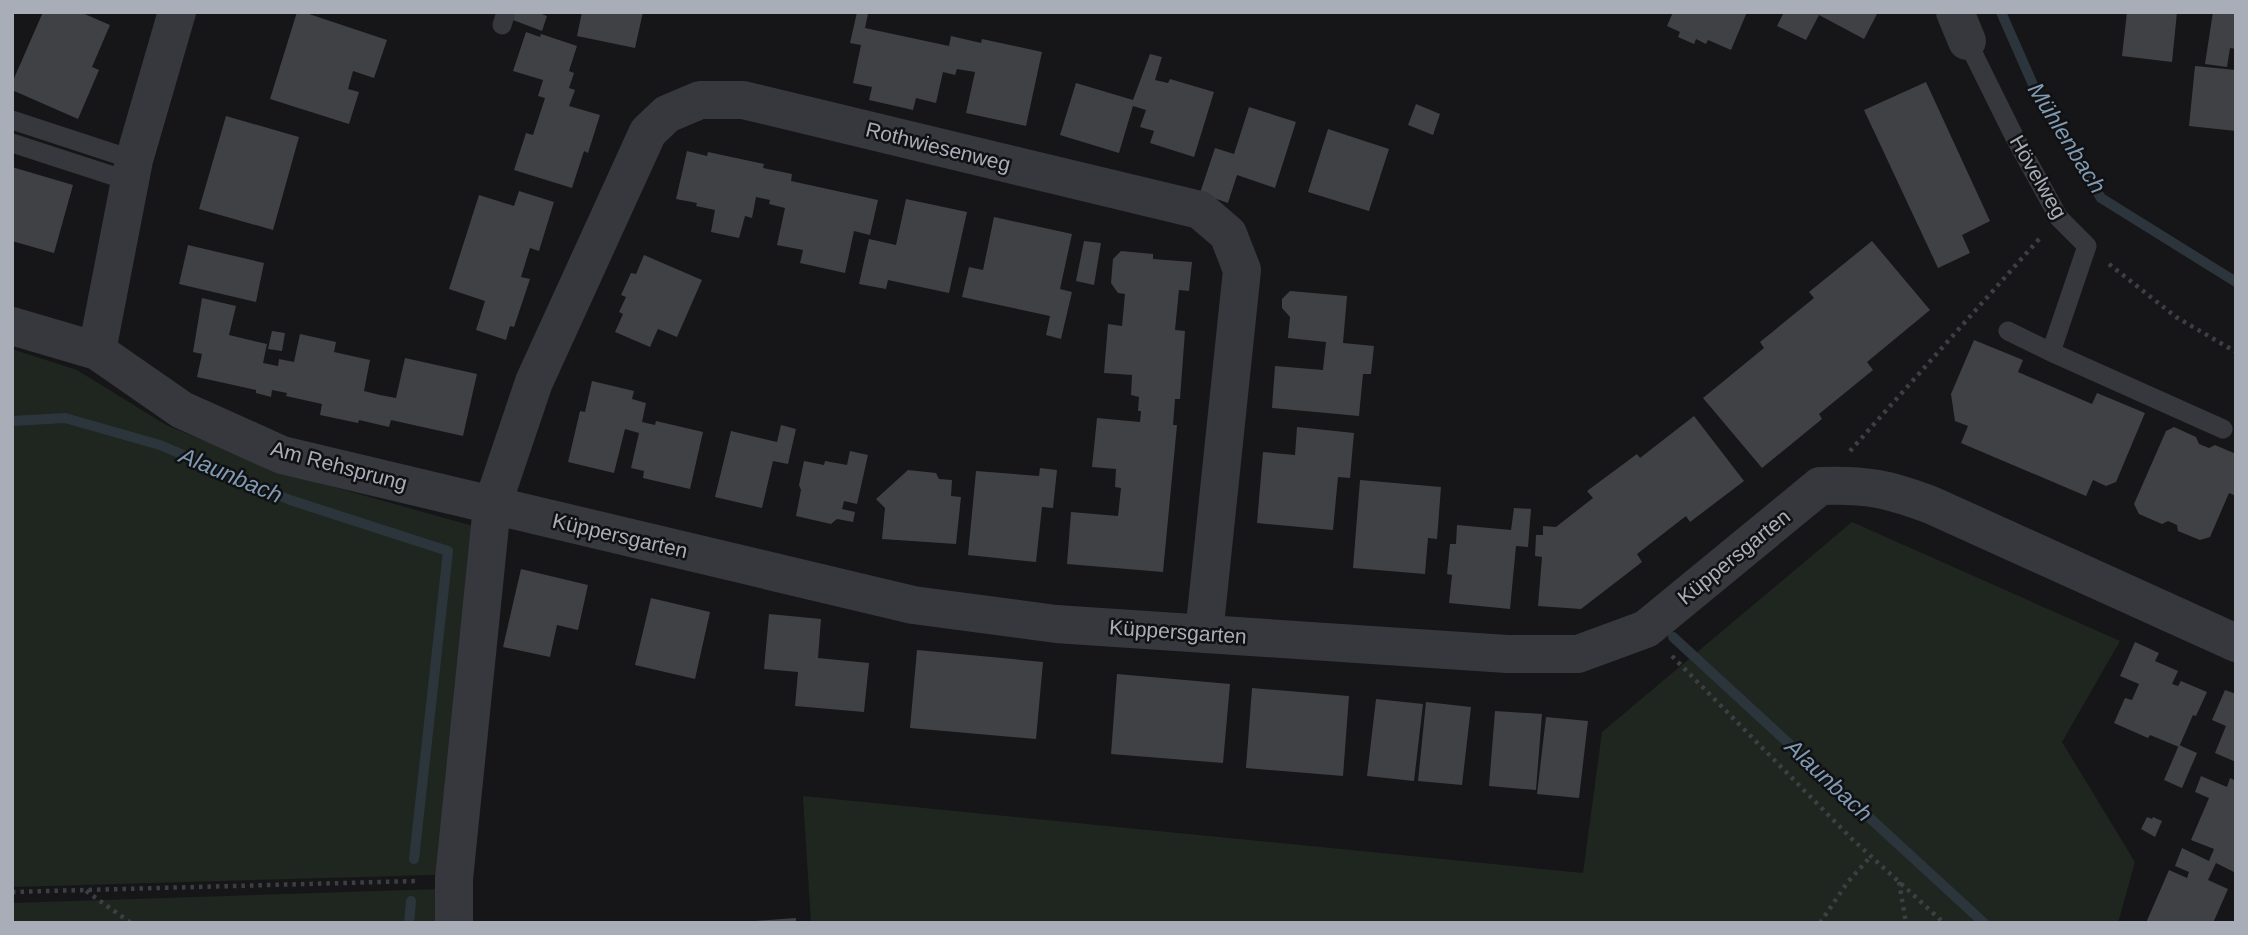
<svg xmlns="http://www.w3.org/2000/svg" width="2248" height="935" font-family="Helvetica,sans-serif">
  <style>
    .green { fill: #1e261f }
    .lines { fill: none; stroke-linecap: round; stroke-linejoin: round }
    .stream { stroke: #2c353c; stroke-width: 10 }
    .building { fill: #404145 }
    .path { stroke: #3d3f44; stroke-width: 4.5; stroke-dasharray: 3.5 5; stroke-linecap: butt }
    .lane { stroke: #37383d; stroke-width: 19 }
    .street { stroke: #37383d; stroke-width: 38 }
    .labels { text-anchor: middle; stroke-width: 5; stroke-linejoin: round; paint-order: stroke }
    .street-label { font-size: 21px; fill: #a8adb8; stroke: #111113 }
    .water-label { font-size: 23px; font-style: italic; fill: #7f9bb3; stroke: #111113 }
  </style>
  <rect width="100%" height="100%" fill="#161618"/>
  <path class="green" d="M12,349L77,370L166,425L277,471L473,526L468,874L12,887Z
    M1852,522L2120,641L2062,742L2135,862L2118,923H811L803,796L1583,873L1602,732Z
    M439,889L437,923H12V903Z"/>
  <g class="lines">
    <path class="stream" d="M2001,12L2038,96L2101,198L2236,282
      M12,421L65,418L160,445L290,500L448,551L414,859
      M1673,637L1984,923
      M409,923L411,901"/>
  </g>
  <path class="building" d="M43,12H80L110,25L92,67L99,70L78,119L12,90V83Z
    M297,12H303L387,40L374,78L353,71L348,89L359,92L349,124L270,99Z
    M515,12H536L547,16L542,31L513,20Z
    M582,12H643L635,48L577,36Z
    M857,12L868,14L865,28L949,46L951,36L981,43L982,39L1042,52L1026,126L966,113L975,72L957,69L955,75L943,72L936,103L916,98L913,110L869,100L872,87L853,83L861,45L850,43Z
    M1673,12H1747L1731,50L1708,40L1706,44L1696,39L1694,44L1678,37L1680,32L1667,26Z
    M1784,12H1878L1864,39L1819,15L1806,40L1777,26Z
    M2127,12H2177L2172,62L2122,56Z
    M2213,12H2236V49L2230,48L2227,67L2205,64Z
    M526,32L540,37L541,34L577,46L569,71L574,73L569,88L575,90L569,106L600,115L588,153L584,151L572,188L514,170L526,133L533,135L545,98L538,96L543,80L513,71Z
    M1150,54L1162,57L1155,80L1168,83L1170,79L1214,92L1194,157L1150,143L1154,131L1140,127L1146,110L1133,106L1119,153L1060,135L1076,83L1133,100Z
    M2195,66L2236,70V131L2189,126Z
    M1926,82L1990,221L1962,235L1970,253L1938,268L1864,110Z
    M1416,104L1440,114L1433,135L1408,125Z
    M1249,107L1296,122L1275,188L1237,175L1228,203L1200,193L1215,148L1234,154Z
    M226,116L299,137L273,230L199,209Z
    M1328,129L1389,149L1369,211L1308,192Z
    M687,151L707,156L708,152L764,164L763,168L792,174L791,181L878,200L870,235L854,231L845,273L800,263L803,250L777,245L785,208L769,204L770,200L756,197L752,218L745,216L739,238L711,232L715,210L696,206L697,203L676,199Z
    M12,167L73,185L54,253L12,241Z
    M519,191L554,202L539,251L530,248L521,277L530,279L514,327L510,326L506,340L476,330L485,301L449,289L479,195L514,206Z
    M906,199L967,212L949,293L888,280L886,289L859,284L869,239L896,245Z
    M994,217L1072,234L1060,289L1072,292L1061,339L1046,335L1050,316L962,297L969,267L983,270Z
    M1084,241L1101,243L1094,285L1076,281Z
    M1872,241L1930,310L1867,362L1873,370L1819,414L1822,419L1762,468L1703,398L1764,348L1760,342L1814,298L1809,292Z
    M188,245L264,263L256,302L179,284Z
    M1121,251L1153,254V259L1192,262L1189,291L1179,290L1175,330L1185,331L1180,399H1175L1173,425H1177L1163,572L1067,564L1071,512L1118,516L1121,488L1115,487L1116,469L1092,467L1097,418L1140,422L1141,411H1138L1139,397L1131,395L1132,375L1104,373L1108,324L1122,326L1125,294L1118,293L1111,283L1113,259Z
    M644,255L702,280L677,337L658,329L650,347L615,332L623,314L619,312L626,297L621,295L631,273L636,274Z
    M1290,291L1347,296L1343,343L1374,346L1371,374H1363L1359,416L1272,408L1275,366L1323,370L1326,342L1288,338L1290,317L1282,308V299Z
    M202,298L236,306L229,335L267,344L263,363L278,366L279,359L294,362L300,334L336,342L334,352L370,360L364,391L380,395L396,398L405,358L477,374L463,436L391,420L389,427L359,420L358,423L320,415L322,404L286,396L287,393L272,390L271,397L256,393V390L197,377L202,354L193,352Z
    M272,331L285,333L282,351L268,349Z
    M1974,340L2023,360L2018,372L2092,404L2097,393L2145,413L2116,482L2106,486L2093,480L2086,496L1961,443L1968,426L1955,421L1951,394Z
    M592,381L634,391L632,399L646,403L642,422L655,425L656,421L703,432L690,489L643,478L644,471L631,468L639,433L625,429L614,473L568,462L580,411L585,412Z
    M1694,416L1744,481L1690,522L1686,516L1637,554L1642,562L1581,609L1538,606L1542,557L1535,556L1536,535H1543V526L1556,527L1593,498L1587,491L1637,454L1640,458Z
    M781,425L796,429L788,464L773,461L762,508L715,497L731,431L777,442Z
    M1297,427L1354,433L1350,478L1338,477L1333,530L1257,523L1263,452L1295,455Z
    M2174,427L2196,437L2199,444L2209,448L2215,445L2236,454V496L2229,493L2210,537L2200,540L2178,531L2177,525L2168,521L2162,524L2139,514L2134,504L2166,431Z
    M850,451L868,455L857,504L844,501L842,509L855,512L853,522L837,519L831,524L796,516L801,490L799,485L804,461L824,465L825,461L847,465Z
    M1040,468L1057,470L1053,508L1042,507L1036,562L968,555L976,471L1039,476Z
    M908,470L936,473L939,479L952,480L951,496L961,497L956,544L882,539L885,508L876,499Z
    M1360,480L1441,487L1437,539L1428,538L1425,574L1353,568Z
    M1514,508L1531,509L1528,547L1516,546L1510,609L1449,603L1452,575L1447,574L1450,544H1456L1457,525L1511,530Z
    M521,569L588,585L578,630L557,625L550,657L503,647Z
    M651,598L710,612L695,679L635,665Z
    M769,614L821,619L818,658L869,663L864,712L795,706L798,672L764,669Z
    M2135,642L2159,653L2155,661L2178,671L2172,684L2178,686L2181,681L2207,692L2196,716L2193,715L2179,747L2150,735L2148,738L2114,723L2125,698L2132,700L2139,684L2120,676Z
    M917,650L1043,662L1036,739L910,728Z
    M1117,674L1230,684L1223,763L1111,754Z
    M1252,688L1349,696L1343,776L1246,768Z
    M2225,690L2236,694V762L2215,753L2226,726L2212,720Z
    M1376,699L1423,704L1414,781L1367,776Z
    M1426,702L1471,707L1462,785L1418,781Z
    M1495,711L1542,714L1536,790L1489,786Z
    M1546,717L1588,721L1579,798L1537,794Z
    M2179,745L2197,753L2182,788L2164,780Z
    M2201,776L2227,787L2230,778L2236,781V869L2234,872L2216,863L2208,880L2228,889L2213,923H2146L2169,870L2187,878L2189,872L2175,866L2182,848L2209,861L2214,849L2191,840L2209,798L2195,792Z
    M2147,817L2152,819L2153,817L2162,821L2155,837L2141,829Z
    M796,918V923H755V921Z"/>
  <g class="lines">
    <path class="path" d="M2109,264L2176,317L2236,352
      M1850,451L2040,238
      M1672,656L1852,839L1944,923
      M1899,882L1906,923
      M86,891L131,923
      M12,892L417,881
      M1820,923L1847,883L1871,856"/>
    <path class="lane" d="M502,25L506,12
      M1967,41L2014,136L2059,218L2087,246L2051,352
      M12,120L134,160
      M12,143L129,181
      M2008,331L2051,352L2223,429"/>
    <path class="street" d="M1955,12L1967,41
      M12,326L97,351L182,410L282,455L913,605L1056,624L1507,654H1578L1646,629L1820,486C1866,484 1888,489 1931,505L2236,643
      M97,351L134,160L177,12
      M454,923V879L492,506L534,382L648,132L667,114L700,100H743L1200,210L1228,234L1242,270L1204,634"/>
  </g>
  <g class="labels">
    <g class="street-label">
      <text transform="translate(938 147) rotate(14)" y="7">Rothwiesenweg</text>
      <text transform="translate(2038 177) rotate(60)" y="7">Hövelweg</text>
      <text transform="translate(339 466) rotate(15)" y="7">Am Rehsprung</text>
      <text transform="translate(620 536) rotate(13)" y="7">Küppersgarten</text>
      <text transform="translate(1734 557) rotate(-39)" y="7">Küppersgarten</text>
      <text transform="translate(1178 632) rotate(4)" y="7">Küppersgarten</text>
    </g>
    <g class="water-label">
      <text transform="translate(2067 138) rotate(58)" y="8">Mühlenbach</text>
      <text transform="translate(231 475) rotate(23)" y="8">Alaunbach</text>
      <text transform="translate(1829 780) rotate(43)" y="8">Alaunbach</text>
    </g>
  </g>
  <rect width="2248" height="935" fill="none" stroke="#a8adb8" stroke-width="28"/>
</svg>
